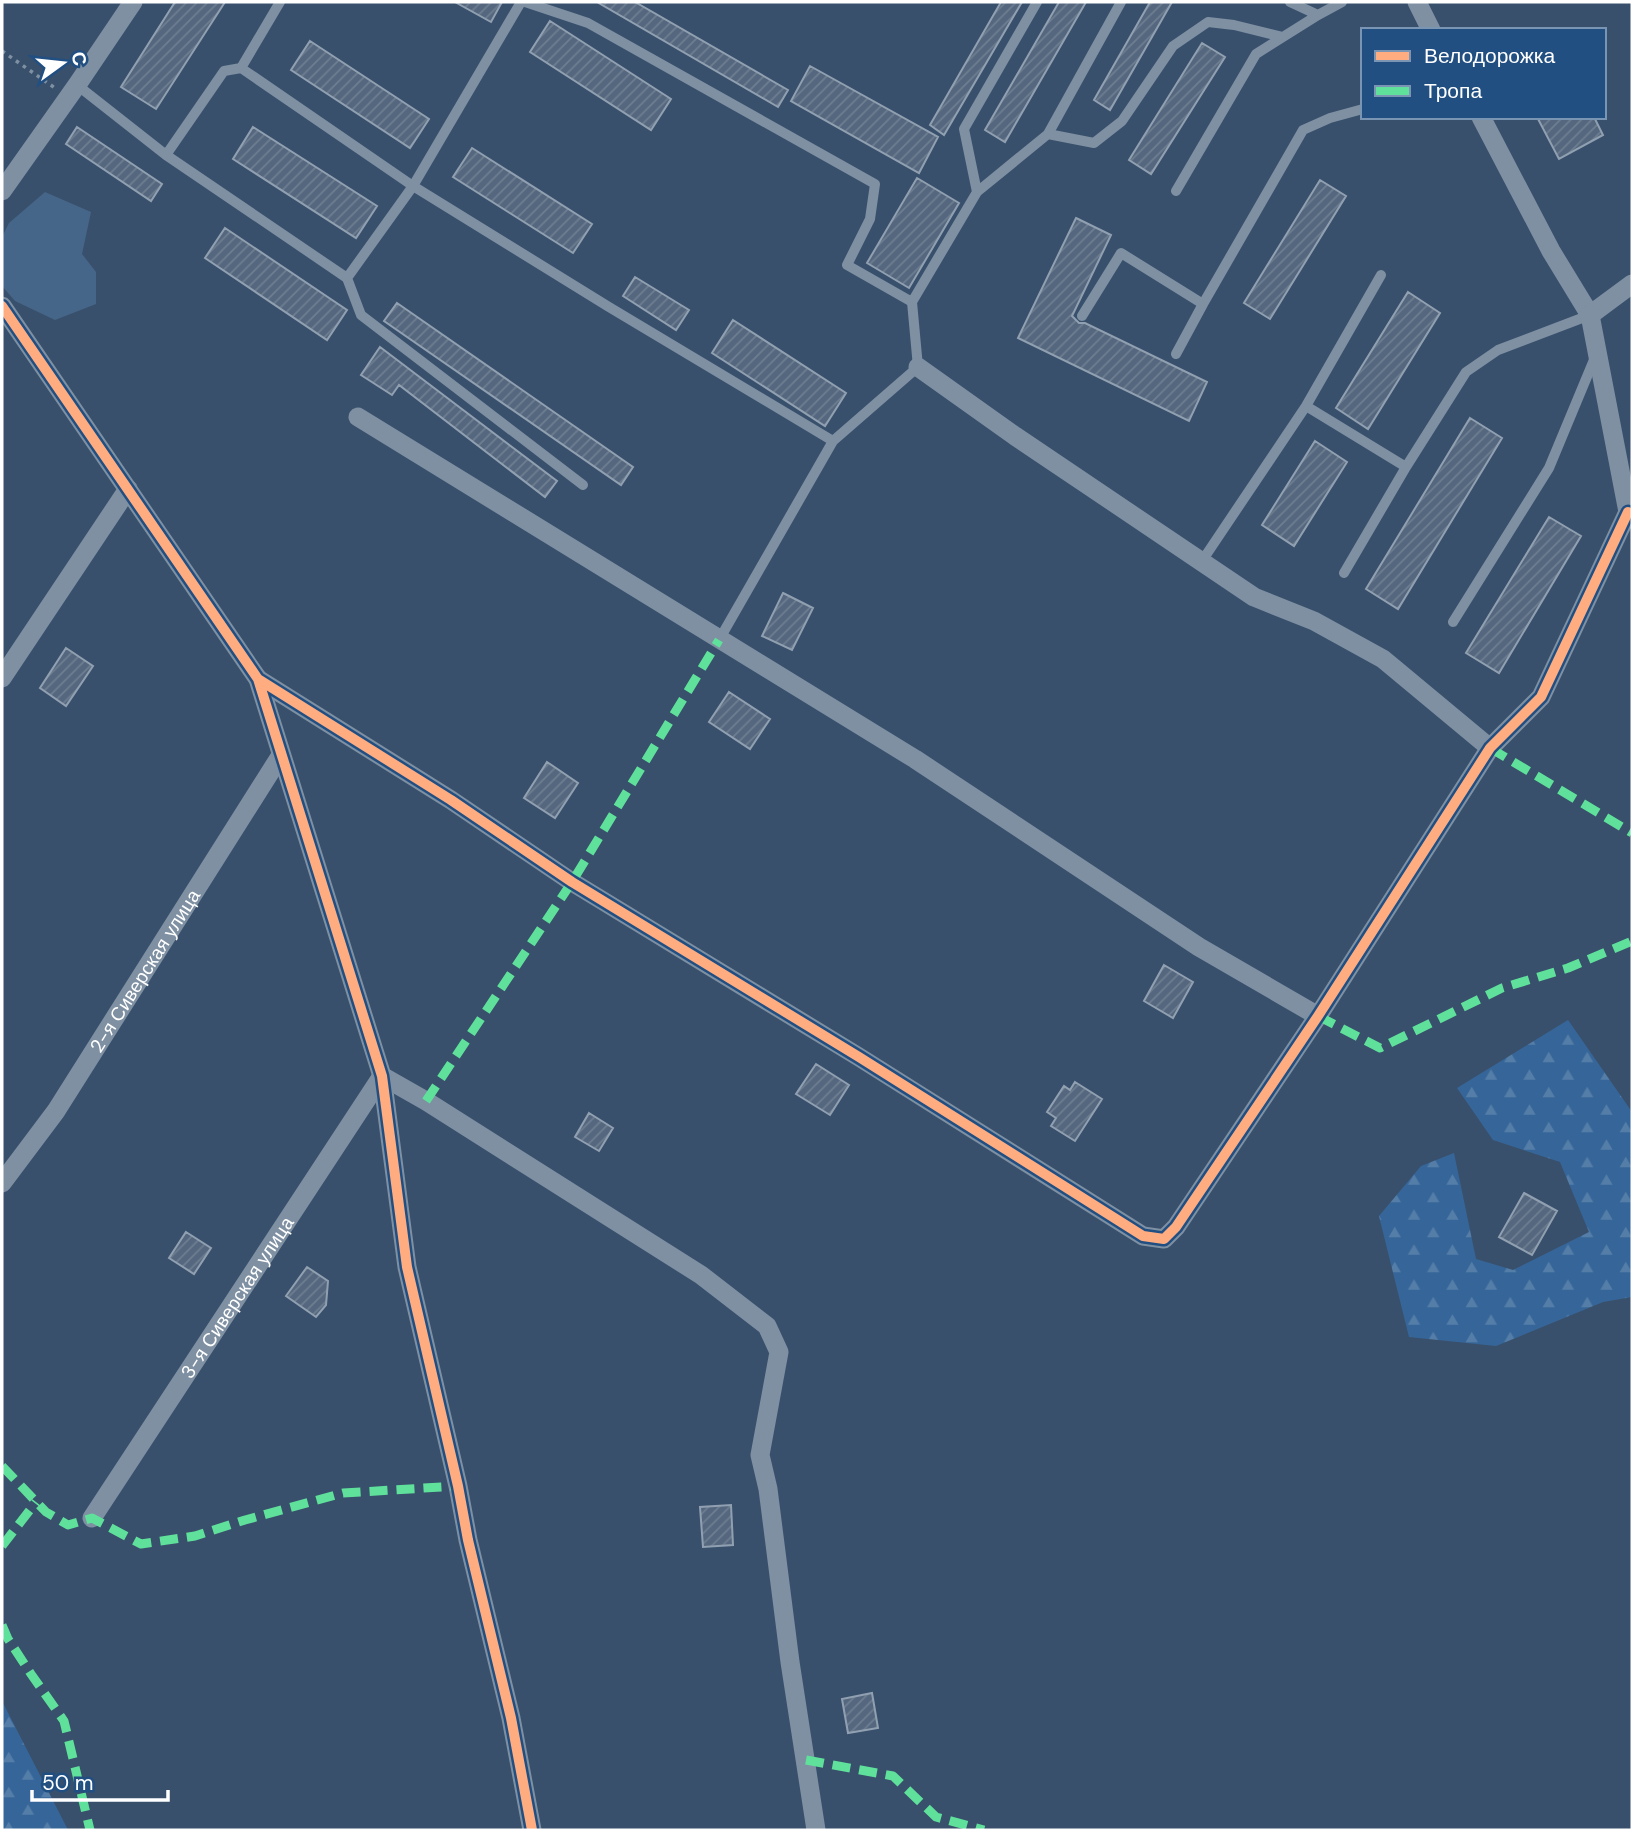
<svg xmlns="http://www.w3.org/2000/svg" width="1634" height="1832" font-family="'DM Sans',sans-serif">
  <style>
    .forest { fill: url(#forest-firs) }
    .water { fill: #466689 }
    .building { fill: url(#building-hatch); stroke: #91a0b1; stroke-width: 2 }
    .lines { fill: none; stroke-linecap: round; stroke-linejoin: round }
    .path { stroke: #7e90a2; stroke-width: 3.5; stroke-dasharray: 3.5 5; stroke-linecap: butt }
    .lane { stroke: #7e90a2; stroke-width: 10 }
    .street { stroke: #7e90a2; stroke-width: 19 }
    .quiet { stroke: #60e19b; stroke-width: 9; stroke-dasharray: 18 9; stroke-linecap: butt }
    .cycleway-casing { stroke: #224f82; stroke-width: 15 }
    .cycleway { stroke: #ffac80; stroke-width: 10 }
    .labels { text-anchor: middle; stroke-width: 6; stroke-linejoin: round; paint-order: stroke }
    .street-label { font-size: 19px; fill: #fff; stroke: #224f82 }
  </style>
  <defs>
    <pattern id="forest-firs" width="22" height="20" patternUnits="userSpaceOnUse" patternTransform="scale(1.75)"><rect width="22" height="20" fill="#366699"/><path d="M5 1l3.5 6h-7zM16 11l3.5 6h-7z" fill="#547da8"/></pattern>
    <pattern id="building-hatch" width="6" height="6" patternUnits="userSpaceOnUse" patternTransform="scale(1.75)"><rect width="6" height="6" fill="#54677e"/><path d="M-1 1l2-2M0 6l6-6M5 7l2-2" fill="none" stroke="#6e7e91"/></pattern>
  </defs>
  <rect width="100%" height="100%" fill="#38506c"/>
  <path class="forest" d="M1568,1020L1632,1112V1297L1603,1302L1496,1346L1409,1337L1379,1216L1421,1166L1454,1153L1476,1259L1513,1270L1589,1232L1560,1162L1493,1140L1457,1088Z
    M2,1701L68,1830H2Z"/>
  <path class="water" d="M45,192L91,212L82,254L96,272V304L55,320L15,301L2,286V237L9,223Z"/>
  <path class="building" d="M175,2H225L156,109L121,87Z
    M455,2H502L491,22Z
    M597,2H635L788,90L778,107Z
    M1001,2H1022L944,135L930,125Z
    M1059,2H1086L1005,142L985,130Z
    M1150,2H1172L1110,110L1094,100Z
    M550,21L671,99L651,130L530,52Z
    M310,41L429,119L410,148L291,70Z
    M1202,43L1225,57L1151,174L1129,160Z
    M810,66L938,137L919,173L791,101Z
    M1537,117H1594L1603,135L1559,159Z
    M77,127L162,184L151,201L66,144Z
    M253,127L377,206L356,238L233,159Z
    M472,148L592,224L573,253L453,177Z
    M917,178L959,203L909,288L867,263Z
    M1320,180L1346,196L1270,319L1244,303Z
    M1076,218L1111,235L1072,316L1079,323H1085L1207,382L1189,421L1018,338Z
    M225,228L347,310L327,340L205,258Z
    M635,277L689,310L676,330L623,296Z
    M1408,292L1440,313L1368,429L1336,408Z
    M397,303L633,467L621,485L384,321Z
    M733,320L846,393L825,426L712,353Z
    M380,347L557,481L545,497L399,385L392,395L361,375Z
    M1470,418L1502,438L1398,609L1366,589Z
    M1315,441L1347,462L1294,546L1262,525Z
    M1549,517L1581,536L1499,673L1466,653Z
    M783,593L813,608L792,650L762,636Z
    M66,648L93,666L66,706L40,688Z
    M729,692L770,719L750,749L709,722Z
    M547,762L578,783L555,818L524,798Z
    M1164,965L1193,982L1173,1018L1144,1001Z
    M816,1064L849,1085L830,1115L796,1094Z
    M1075,1082L1102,1099L1075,1141L1051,1126L1056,1118L1047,1112L1064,1086L1070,1090Z
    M589,1113L613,1128L599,1151L575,1137Z
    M1524,1193L1557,1211L1532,1255L1499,1237Z
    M186,1232L211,1248L194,1274L169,1258Z
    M307,1267L328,1281L326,1305L316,1317L286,1296Z
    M731,1505L733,1545L703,1547L700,1507Z
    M872,1693L878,1728L848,1733L842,1699Z"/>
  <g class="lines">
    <path class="path" d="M2,51L55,88"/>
    <path class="lane" d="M280,2L241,68L413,186L609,307L833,441L918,367L912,302L847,265L870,219L875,184L588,23L525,2
      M521,2L413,186L347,278L361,315L583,485
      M1290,2L1318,15L1342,2
      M77,85L166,155L347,278
      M1048,134L1094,143L1122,121L1173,46L1208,22L1234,25L1283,37
      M166,155L224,71L241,68
      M1176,191L1256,54L1318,15
      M977,192L964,129L1037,2
      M912,302L977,192L1048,134L1121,2
      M1082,316L1121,253L1203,304
      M1176,354L1203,304L1303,130L1330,118L1363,109
      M1306,406L1406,467
      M1202,561L1306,406L1381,275
      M1344,573L1406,467L1466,372L1498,350L1590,315
      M1453,622L1549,468L1596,355
      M719,640L833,441"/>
    <g class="street">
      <path d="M1417,2L1431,30"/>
      <path d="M1481,117L1551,251L1590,315L1632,284"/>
      <path d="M2,191L77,85L133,2"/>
      <path d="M2,306L258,679L382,1076L407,1267L458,1486L468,1540L511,1718L532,1830"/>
      <path d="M1590,315L1628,512L1632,519"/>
      <path d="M918,367L1015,436L1254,597L1314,621L1383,659L1490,748"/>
      <path d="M358,417L915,759L1199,947L1318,1016"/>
      <path d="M2,678L128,489"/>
      <path d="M258,679L451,800L572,882L859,1057L1143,1236L1164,1239L1176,1227L1318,1016L1490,748L1541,697L1628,512"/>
      <path d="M382,1076L426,1101L701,1275L767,1326L779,1352L760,1455L768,1489L790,1662L816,1830"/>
      <path id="s1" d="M2,1183L56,1111L281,755"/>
      <path id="s2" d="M92,1518L382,1076"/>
    </g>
    <path class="quiet" d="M1490,748L1632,833
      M1318,1016L1380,1048L1502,988L1568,968L1632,941
      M426,1101L572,882L719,640
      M2,1466L46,1512L68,1525L92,1518L141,1544L195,1536L245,1520L343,1493L458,1486
      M2,1546L36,1502
      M2,1625L8,1639L31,1674L64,1721L90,1830
      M806,1760L893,1776L936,1817L984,1830"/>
    <g class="cycleway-casing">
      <path id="cycleway" d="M2,306L258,679L382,1076L407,1267L458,1486L468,1540L511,1718L532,1830
        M258,679L451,800L572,882L859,1057L1143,1236L1164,1239L1176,1227L1318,1016L1490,748L1541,697L1628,512"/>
    </g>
    <use href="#cycleway" class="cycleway"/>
  </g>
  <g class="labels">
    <g class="street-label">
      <text dy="7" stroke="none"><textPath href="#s1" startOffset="256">2-я Сиверская улица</textPath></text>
      <text dy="7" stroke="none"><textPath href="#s2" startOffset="264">3-я Сиверская улица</textPath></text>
    </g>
  </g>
  <rect width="1634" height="1832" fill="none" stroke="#ffffff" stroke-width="7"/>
  <rect x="1361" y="28" width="245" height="91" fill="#224f82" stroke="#7a95b4" stroke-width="2"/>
  <rect x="1375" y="51" width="35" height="10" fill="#ffac80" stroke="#7a95b4" stroke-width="2"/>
  <text x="1424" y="63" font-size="21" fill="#ffffff">Велодорожка</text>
  <rect x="1375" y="86" width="35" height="10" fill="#60e19b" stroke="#7a95b4" stroke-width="2"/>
  <text x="1424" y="98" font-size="21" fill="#ffffff">Тропа</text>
  <g transform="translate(63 63) rotate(75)" stroke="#224f82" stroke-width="5" paint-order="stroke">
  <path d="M0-5L12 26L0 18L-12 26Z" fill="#ffffff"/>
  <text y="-10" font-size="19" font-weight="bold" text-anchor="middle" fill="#ffffff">С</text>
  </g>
  <path d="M32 1790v10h136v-10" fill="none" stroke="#ffffff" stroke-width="3.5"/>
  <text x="42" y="1790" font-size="21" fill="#ffffff" stroke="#224f82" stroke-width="5" paint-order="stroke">50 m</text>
</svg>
